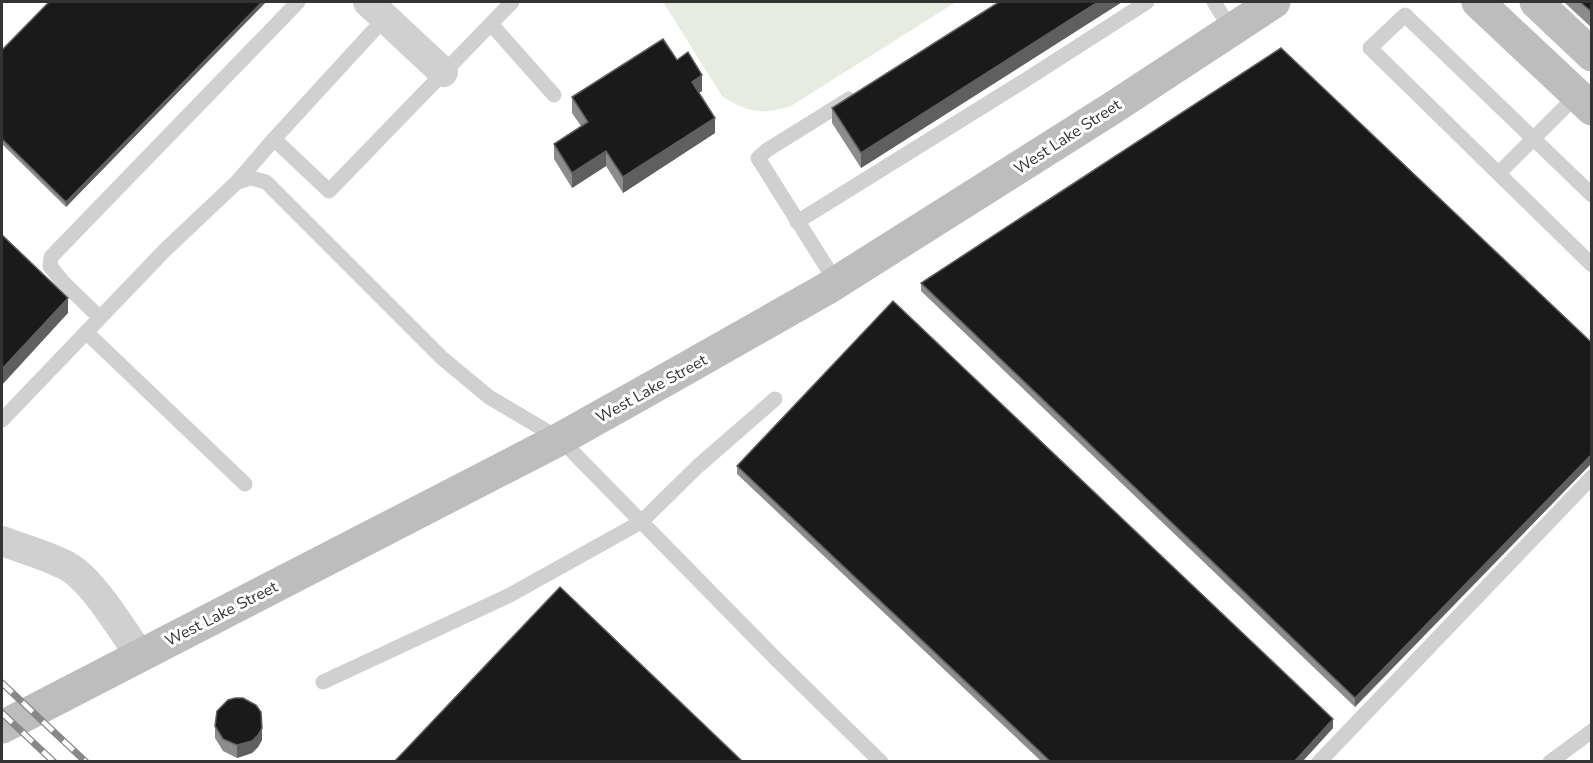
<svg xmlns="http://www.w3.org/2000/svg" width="1593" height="763" font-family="'Nunito Sans',sans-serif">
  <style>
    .green { fill: #e6ecdf }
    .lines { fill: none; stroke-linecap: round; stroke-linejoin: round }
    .lane { stroke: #d0d0d0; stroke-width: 15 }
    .street { stroke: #d0d0d0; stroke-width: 30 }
    .secondary { stroke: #bdbdbd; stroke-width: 33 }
    .rail-casing { stroke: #888; stroke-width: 7 }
    .rail { stroke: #fff; stroke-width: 4.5; stroke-dasharray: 14; stroke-linecap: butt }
    .wall { fill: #8c8c8c }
    .shaded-wall { fill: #5f5f5f }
    .building { fill: #1a1a1a; stroke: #5f5f5f; stroke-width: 1.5 }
    .labels { text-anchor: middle; stroke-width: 6; stroke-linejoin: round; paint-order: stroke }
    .street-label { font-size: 16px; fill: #333; stroke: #fff }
  </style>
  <rect width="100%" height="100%" fill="#fff"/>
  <path class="green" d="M663,2H956L791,106C762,115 748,113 722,96Z"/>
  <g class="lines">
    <path class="lane" d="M1214,2L1232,31
      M491,24L554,95
      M274,139L385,18
      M1499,173L1577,95
      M237,182L274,139L329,191L512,2
      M1592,195L1405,15L1370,48L1592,265
      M797,222L1027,79L1147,2
      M836,282L758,158L767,150L849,99
      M100,318L62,281L50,266L51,257L298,2
      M86,332L245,484
      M2,420L165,250L237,182L251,178L266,182L442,358L489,397L560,439L777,660L881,762
      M323,682L510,595L641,522L697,467L775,399
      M1319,762L1592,477
      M1550,762L1592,731"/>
    <path class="street" d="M368,2L443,72
      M2,541C23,549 46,555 67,566C93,580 121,629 140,655"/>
    <path class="secondary" d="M1478,2L1592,109
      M1536,2L1592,55
      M2,727L560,439L669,378L826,289L1114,107L1274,2"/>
    <g class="rail-casing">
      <path id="rail" d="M2,683L86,762
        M2,713L54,762"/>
    </g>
    <use href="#rail" class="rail"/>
  </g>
  <path class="wall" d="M266,2L66,207L2,144V50Z
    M999,2H1122L861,168L832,123V108Z
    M1564,2H1592V28Z
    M677,60L702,91L699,93L715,133L623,193L606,166L572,188L554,159V144L581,126L572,113V97Z
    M921,283L1592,343L1355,707L921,291Z
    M737,466L1333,728L1302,762H1042L737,474Z
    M215,726L262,740L258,747L252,753L237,758L223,751L215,738Z"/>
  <path class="shaded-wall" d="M262,2H266L66,207V202Z
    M1098,2H1122L861,168V153Z
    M702,75V91L692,97V82Z
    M715,118V133L623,193V177Z
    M606,151V166L572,188V173Z
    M68,298V313L2,385V369Z
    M1592,454V463L1355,707V698Z
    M1333,719V728L1302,762H1294Z
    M262,728V740L258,747L252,753L237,758V745Z"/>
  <path class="building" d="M49,2H262L66,202L2,139V50Z
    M999,2H1098L861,153L832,108Z
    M1580,2H1592V12Z
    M663,39L677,60L688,52L702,75L692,82L715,118L623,177L606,151L572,173L554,144L588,122L572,97Z
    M1281,48L1592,343V454L1355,698L921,283Z
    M2,235L68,298L2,369Z
    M893,301L1333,719L1294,762H1051L737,466Z
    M560,587L743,762H394Z
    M235,698H243L256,705L261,712L262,728L258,735L252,741L237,745L223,739L215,726L217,711L228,700Z"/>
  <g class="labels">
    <g class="street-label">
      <text transform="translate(1067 136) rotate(-33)" y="6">West Lake Street</text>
      <text transform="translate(651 388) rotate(-29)" y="6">West Lake Street</text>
      <text transform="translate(221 613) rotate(-27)" y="6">West Lake Street</text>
    </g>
  </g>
  <rect width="1593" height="763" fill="none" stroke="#333333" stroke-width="6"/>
</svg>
